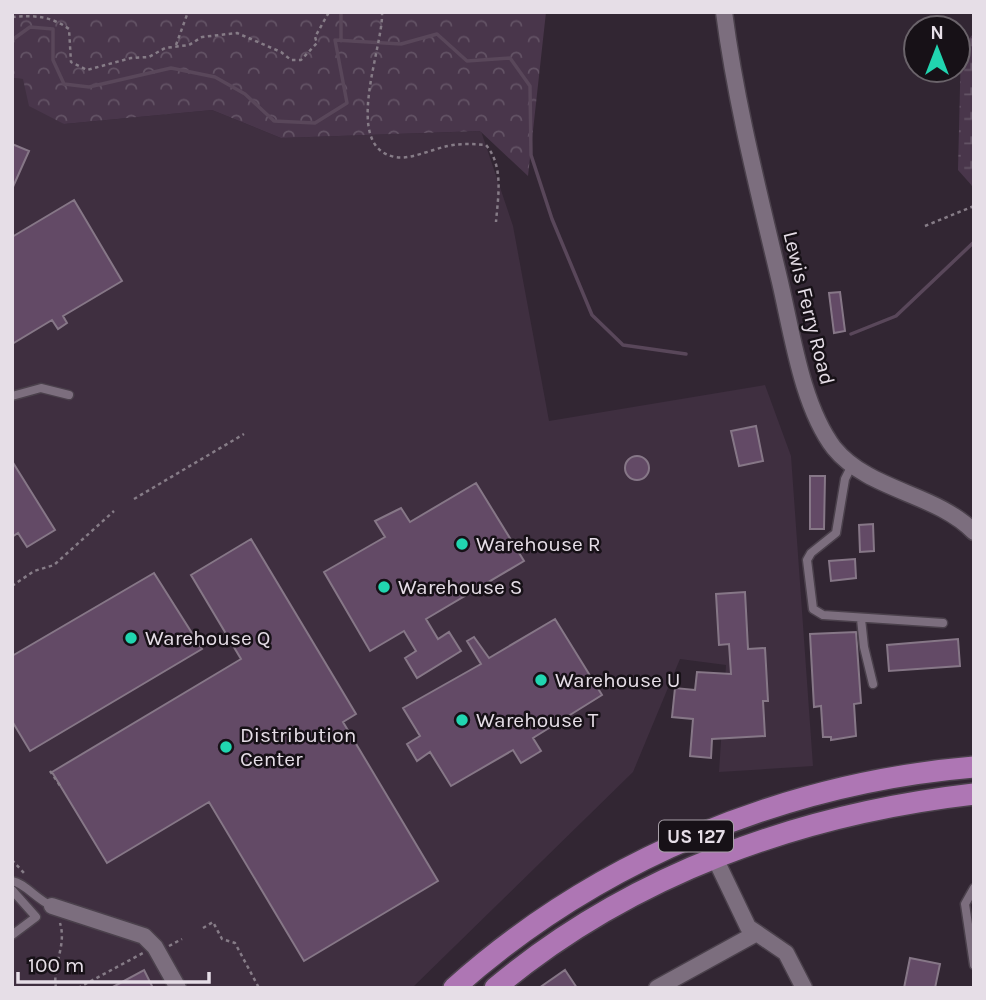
<svg xmlns="http://www.w3.org/2000/svg" width="986" height="1000" font-family="Karla,sans-serif">
  <style>
    .built { fill: #3f2f40 }
    .forest { fill: url(#forest-crowns) }
    .wetland { fill: url(#wetland-marsh) }
    .lines { fill: none; stroke-linecap: round; stroke-linejoin: round }
    .stream { stroke: #59475a; stroke-width: 3.5 }
    .building { fill: #634a66; stroke: #867787; stroke-width: 2 }
    .service-casing { stroke: #4b414c; stroke-width: 11 }
    .minor-casing { stroke: #4b414c; stroke-width: 19 }
    .trunk-casing { stroke: #4b414c; stroke-width: 24 }
    .path { stroke: #867c87; stroke-width: 2.5; stroke-dasharray: 3.5 3.5; stroke-linecap: butt }
    .service { stroke: #7c6e7e; stroke-width: 8 }
    .minor { stroke: #7c6e7e; stroke-width: 16 }
    .trunk { stroke: #ae76b4; stroke-width: 21 }
    .poi-dot { fill: #21d5b0; stroke: #171117; stroke-width: 2.5 }
    .labels { text-anchor: middle; stroke-width: 5; stroke-linejoin: round; paint-order: stroke }
    .shield { fill: #171117; stroke: #a8a0a9; stroke-width: 2 }
    .shield-label { font-size: 19px; font-weight: bold; fill: #e6dee7 }
    .street-label { font-size: 21px; fill: #e6dee7; stroke: #171117 }
    .poi-label { font-size: 21px; fill: #e6dee7; stroke: #171117; text-anchor: start }
  </style>
  <defs>
    <pattern id="forest-crowns" width="20" height="18" patternUnits="userSpaceOnUse" patternTransform="scale(1.75)"><rect width="20" height="18" fill="#49364b"/><path d="M2 6a3 3 0 1 1 6 0M12 15a3 3 0 1 1 6 0" fill="none" stroke="#635365"/></pattern>
    <pattern id="wetland-marsh" width="20" height="14" patternUnits="userSpaceOnUse" patternTransform="scale(1.75)"><rect width="20" height="14" fill="#49364b"/><path d="M1 5h8M5 5V1M11 12h8M15 12V8" fill="none" stroke="#635365"/></pattern>
  </defs>
  <rect width="100%" height="100%" fill="#322633"/>
  <path class="built" d="M12,78L23,79L64,124L212,110L281,138L481,131L513,226L549,421L765,385L791,456L813,766L719,772L726,665L680,659L633,772L412,988H12Z"/>
  <path class="forest" d="M12,12H546L528,176L480,131L281,138L212,110L64,124L29,106L23,79L12,78Z"/>
  <path class="wetland" d="M974,33V188L958,170L961,47Z"/>
  <g class="lines">
    <path class="stream" d="M12,40L30,27L53,29V60L64,84L89,87L171,68L215,77L245,94L274,121L315,123L347,103L335,40L401,44L437,34L467,61L510,58L530,86L531,155L552,219L592,315L623,345L686,354
      M341,41V12
      M851,334L896,316L974,242"/>
  </g>
  <path class="building" d="M12,144L29,151L12,189Z
    M74,200L122,281L63,316L67,323L58,329L52,320L12,344V237Z
    M840,292L845,331L834,333L829,293Z
    M756,426L763,461L739,466L731,431Z
    M625 468a12 12 0 1 1 24 0a12 12 0 1 1-24 0Z
    M12,461L55,530L27,547L18,533L12,537Z
    M810,476H825L824,529H810Z
    M476,483L524,561L426,619L438,639L449,632L461,651L417,678L405,658L416,651L404,631L370,651L324,572L385,537L375,521L401,508L410,522Z
    M873,524L874,551L860,552L859,525Z
    M251,539L356,714L343,722L438,881L304,961L209,802L107,863L52,772L241,659L191,575Z
    M855,559L856,578L831,581L829,561Z
    M154,573L202,649L30,751L12,721V656Z
    M745,592L748,649L765,648L768,701H763L765,736L712,739L711,758L690,756L693,719L672,717L675,688L695,690L697,672L731,674L729,644L719,645L716,594Z
    M555,619L602,695L533,738L541,751L521,763L513,750L451,786L430,752L417,761L407,744L420,736L403,708L481,664L467,641L474,637L489,658Z
    M856,632L861,703L854,704L856,736L831,740V737H823L821,706L814,707L810,634Z
    M958,639L960,666L889,671L887,645Z
    M910,958L940,964L935,988H904Z
    M144,970L153,988H111Z
    M565,970L577,988H539Z"/>
  <g class="lines">
    <g class="service-casing">
      <path id="service" d="M12,396L41,388L69,395
        M853,463L845,479L836,533L811,553L807,560L813,609L823,615L943,623
        M861,619L864,647L873,684
        M12,881C25,883 37,900 52,906
        M974,888L965,904L974,965
        M12,890L36,917L12,935"/>
    </g>
    <g class="minor-casing">
      <path id="minor" d="M724,12C736,104 759,193 780,282C792,333 802,406 834,448C869,491 936,493 974,532
        M703,833L748,927L786,953L804,988
        M52,906L144,936L155,947L178,988
        M657,988L755,934"/>
    </g>
    <g class="trunk-casing">
      <path id="trunk" d="M454,988C597,860 784,783 974,767
        M495,988C631,874 800,814 974,794"/>
    </g>
    <path class="path" d="M382,12C384,46 341,147 395,157C411,160 432,149 448,146C461,143 473,144 486,145C504,166 498,197 496,222
      M12,17C34,15 51,16 69,29L71,62L87,70L131,58L149,57L165,48L189,45L202,37L237,33L281,52L291,60H301L317,43L315,37L329,12
      M176,45L188,12
      M925,226L974,206
      M134,499L244,434
      M12,586L34,571L54,565L114,511
      M50,771L61,787
      M12,860L24,873
      M203,928L213,922L222,939L235,943L259,988
      M169,946L182,939
      M56,988C52,965 67,946 60,923
      M78,988L143,953"/>
    <use href="#service" class="service"/>
    <use href="#minor" class="minor"/>
    <use href="#trunk" class="trunk"/>
  </g>
  <g class="poi-dot">
    <circle cx="462" cy="544" r="7"/>
    <circle cx="384" cy="587" r="7"/>
    <circle cx="131" cy="638" r="7"/>
    <circle cx="541" cy="680" r="7"/>
    <circle cx="462" cy="720" r="7"/>
    <circle cx="226" cy="747" r="7"/>
  </g>
  <g class="labels">
    <rect class="shield" x="659" y="820.5" width="74" height="31" rx="5"/>
    <g class="shield-label">
      <text x="696" y="843">US 127</text>
    </g>
    <g class="street-label">
      <text transform="translate(809 308) rotate(76)" y="7">Lewis Ferry Road</text>
    </g>
    <g class="poi-label">
      <text x="476" y="551">Warehouse R</text>
      <text x="398" y="594">Warehouse S</text>
      <text x="145" y="645">Warehouse Q</text>
      <text x="555" y="687">Warehouse U</text>
      <text x="476" y="727">Warehouse T</text>
      <text x="240" y="742">Distribution<tspan x="240" dy="24">Center</tspan></text>
    </g>
  </g>
  <rect width="986" height="1000" fill="none" stroke="#e6dee7" stroke-width="28"/>
  <g transform="translate(937 49)"><circle r="33" fill="#171117" stroke="#6a636a" stroke-width="2"/>
  <path d="M0-5L12 26L0 18L-12 26Z" fill="#21d5b0"/>
  <text y="-10" font-size="19" font-weight="bold" text-anchor="middle" fill="#e6dee7">N</text>
  </g>
  <path d="M18 972v10h191v-10" fill="none" stroke="#e6dee7" stroke-width="3.5"/>
  <text x="28" y="972" font-size="21" fill="#e6dee7" stroke="#171117" stroke-width="5" paint-order="stroke">100 m</text>
</svg>
